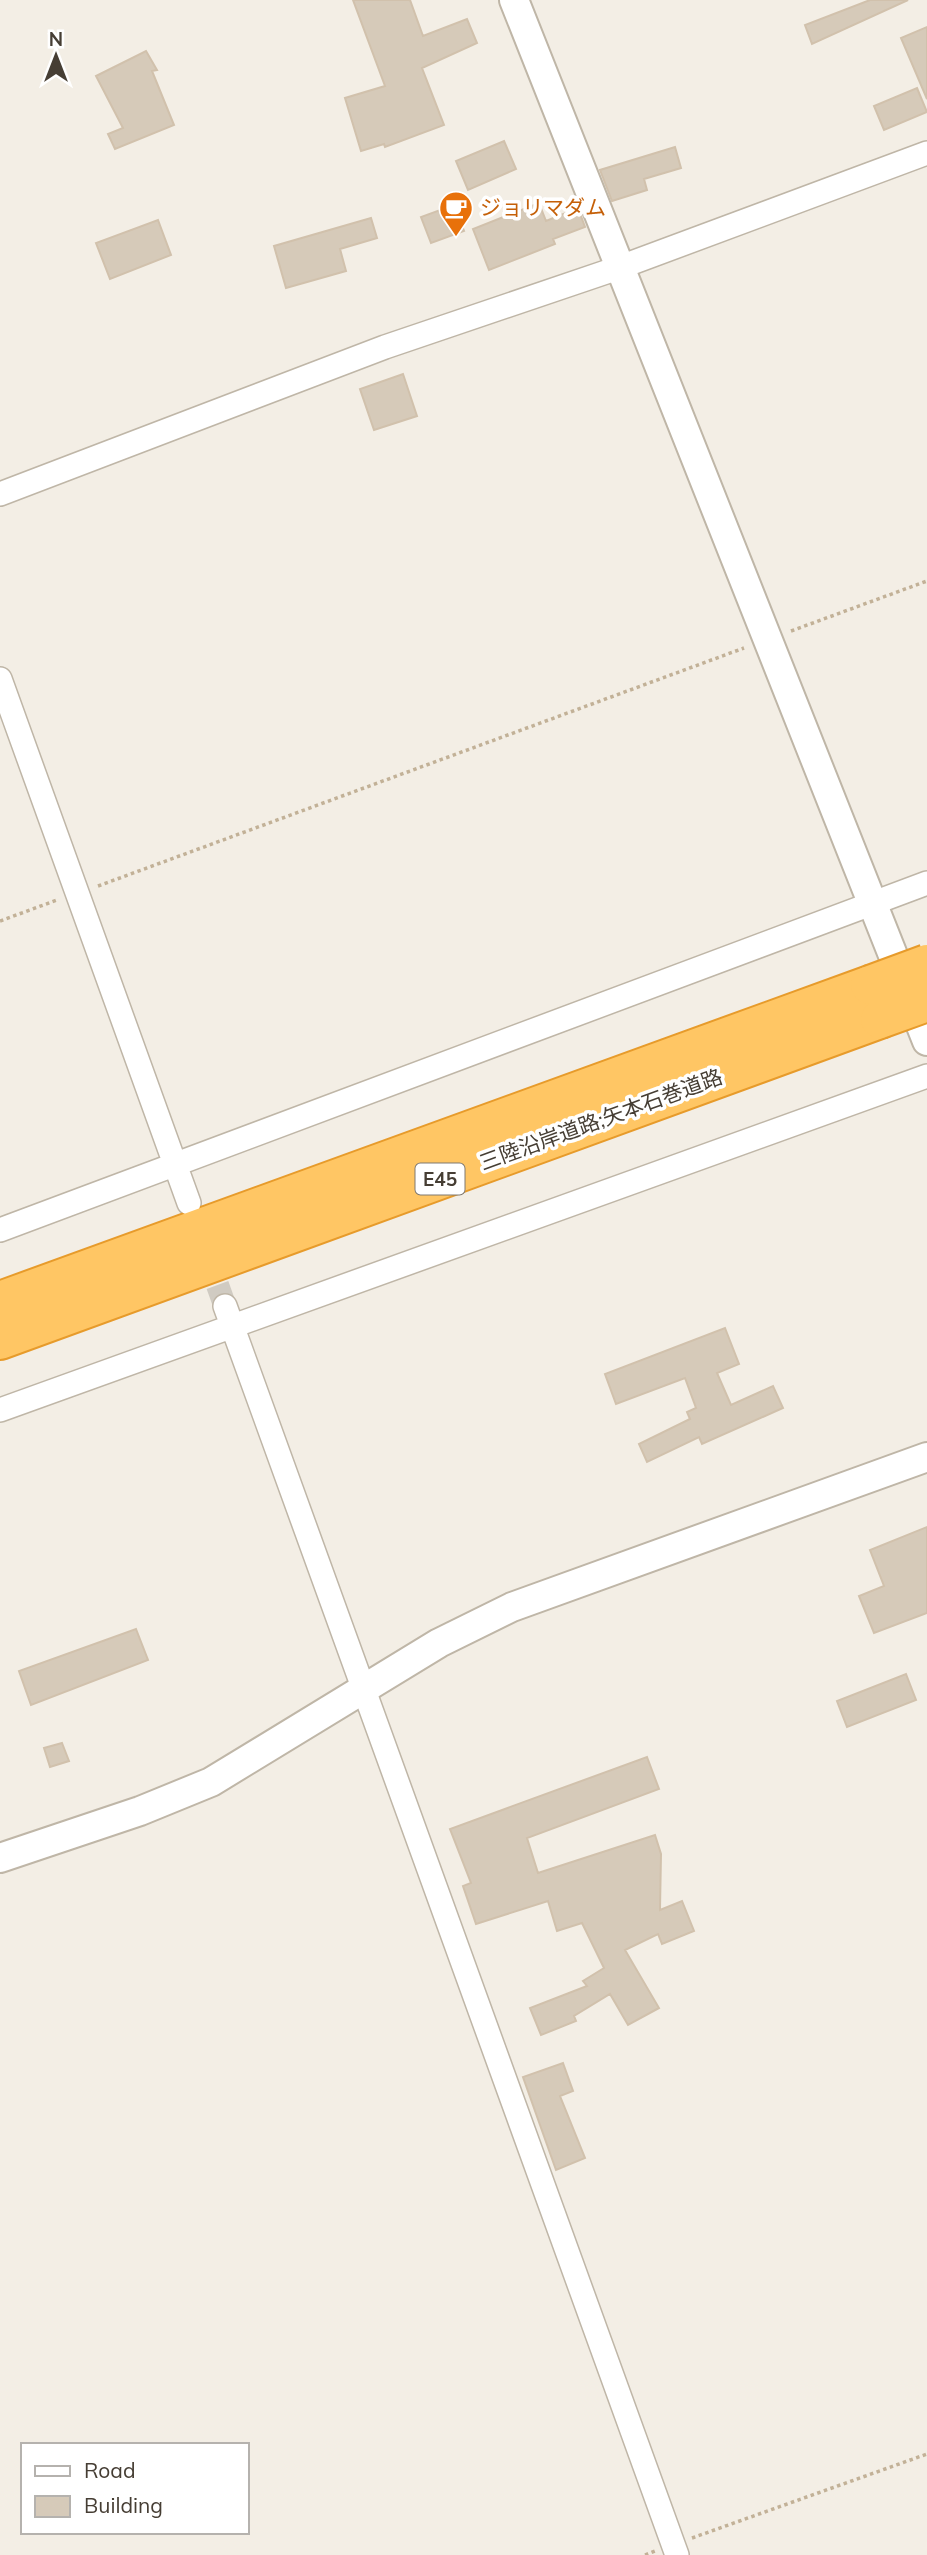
<svg xmlns="http://www.w3.org/2000/svg" width="927" height="2555" font-family="Mulish,'Noto Sans JP',sans-serif">
  <style>
    .building { fill: #d6cab9; stroke: #d1c1ac; stroke-width: 2 }
    .lines { fill: none; stroke-linecap: round; stroke-linejoin: round }
    .minor-tunnel { stroke: #d0cbc2; stroke-width: 23; stroke-dasharray: 23 11; stroke-linecap: butt }
    .minor-casing { stroke: #bfb6a7; stroke-width: 26 }
    .tertiary-casing { stroke: #bfb6a7; stroke-width: 32 }
    .motorway-casing { stroke: #e79b2b; stroke-width: 42 }
    .path { stroke: #c2b197; stroke-width: 3.5; stroke-dasharray: 3.5 3.5; stroke-linecap: butt }
    .minor { stroke: #fff; stroke-width: 23 }
    .tertiary { stroke: #fff; stroke-width: 28 }
    .motorway { stroke: #ffc664; stroke-width: 38 }
    .motorway-bridge-casing { stroke: #e79b2b; stroke-width: 42; stroke-linecap: butt }
    .motorway-bridge { stroke: #ffc664; stroke-width: 38 }
    .labels { text-anchor: middle; stroke-width: 7; stroke-linejoin: round; paint-order: stroke }
    .shield { fill: #fff; stroke: #7e7871; stroke-width: 2 }
    .shield-label { font-size: 19px; font-weight: bold; fill: #463e34 }
    .food-label { font-size: 21px; fill: #c56008; stroke: #fff; text-anchor: start }
    .street-label { font-size: 21px; fill: #463e34; stroke: #fff }
  </style>
  <rect width="100%" height="100%" fill="#f3eee5"/>
  <path class="building" d="M353,0H410L423,36L467,19L477,43L422,68L444,125L385,147L384,144L361,151L345,98L385,86Z
    M870,0H908L812,44L805,25Z
    M927,27V99L901,38Z
    M146,51L157,70L152,71L174,125L115,149L108,134L123,128L96,76Z
    M917,88L927,112L884,130L874,106Z
    M504,141L516,169L468,190L456,161Z
    M675,147L681,168L644,179L647,190L612,201L600,170Z
    M539,203L546,221L578,208L585,227L553,239L555,244L489,270L473,229Z
    M454,205L464,231L431,243L421,217Z
    M371,218L377,238L340,249L346,271L286,288L274,246Z
    M158,220L171,255L110,279L96,243Z
    M403,374L417,416L374,430L360,389Z
    M725,1328L739,1364L717,1373L731,1405L773,1386L783,1408L702,1444L699,1437L647,1462L639,1444L690,1419L687,1412L696,1408L685,1378L616,1404L605,1374Z
    M927,1527V1613L874,1633L859,1596L884,1586L870,1550Z
    M136,1629L148,1660L31,1705L19,1671Z
    M906,1674L916,1700L847,1727L837,1701Z
    M62,1743L69,1761L50,1767L44,1748Z
    M647,1757L659,1789L527,1838L538,1873L655,1835L661,1854L660,1910L682,1901L694,1931L662,1944L658,1934L625,1950L659,2008L628,2025L610,1994L574,2016L576,2021L541,2035L530,2008L587,1986L583,1981L604,1968L582,1923L557,1931L548,1901L476,1924L463,1886L471,1883L450,1829Z
    M563,2063L573,2091L560,2096L585,2158L556,2170L523,2077Z"/>
  <g class="lines">
    <path class="minor-tunnel" d="M206,1253L225,1306"/>
    <g class="minor-casing">
      <path id="minor" d="M0,494L385,347L618,268L927,153
        M0,679L189,1203
        M0,1230L927,883
        M225,1306L677,2555
        M0,1410L927,1076"/>
    </g>
    <g class="tertiary-casing">
      <path id="tertiary" d="M514,0L927,1041
        M0,1858L140,1811L211,1782L439,1643L512,1607L927,1457"/>
    </g>
    <g class="motorway-casing">
      <path id="motorway" d="M0,1301L870,985
        M0,1340L880,1019"/>
    </g>
    <path class="path" d="M791,631L927,581
      M98,886L744,648
      M0,921L57,900
      M692,2538L927,2454
      M645,2555L655,2551"/>
    <use href="#minor" class="minor"/>
    <use href="#tertiary" class="tertiary"/>
    <use href="#motorway" class="motorway"/>
    <g class="motorway-bridge-casing">
      <path id="motorway-bridge" d="M870,985L927,964
        M880,1019L927,1002"/>
    </g>
    <use href="#motorway-bridge" class="motorway-bridge"/>
  </g>
  <defs>
    <g id="cafe-pin" transform="scale(1.75)"><path d="M0 17L-7.5 6A9.5 9.5 0 1 1 7.5 6Z" fill="#e8710a" stroke="#fff"/><path d="M-5.5-4.5H6V0H3Q3 3.5 0 3.5H-2.5Q-5.5 3.5-5.5 0ZM3-3.2v2h1.7v-2ZM-6 4.5H4V6H-6Z" fill="#fff"/></g>
  </defs>
  <g fill-rule="evenodd">
    <use href="#cafe-pin" x="456" y="208"/>
  </g>
  <g class="labels">
    <rect class="shield" x="415.5" y="1163.5" width="49" height="31" rx="5"/>
    <g class="shield-label">
      <text x="440" y="1186">E45</text>
    </g>
    <g class="food-label">
      <text x="480" y="215">ジョリマダム</text>
    </g>
    <g class="street-label">
      <text transform="translate(601 1120) rotate(-20)" y="7">三陸沿岸道路;矢本石巻道路</text>
    </g>
  </g>
  <rect x="21" y="2443" width="228" height="91" fill="#ffffff" stroke="#b5b2ae" stroke-width="2"/>
  <rect x="35" y="2466" width="35" height="10" fill="#ffffff" stroke="#b5b2ae" stroke-width="2"/>
  <text x="84" y="2478" font-size="21" fill="#463e34">Road</text>
  <rect x="35" y="2496" width="35" height="21" fill="#d6cab9" stroke="#b5b2ae" stroke-width="2"/>
  <text x="84" y="2513" font-size="21" fill="#463e34">Building</text>
  <g transform="translate(56 56)" stroke="#ffffff" stroke-width="5" paint-order="stroke">
  <path d="M0-5L12 26L0 18L-12 26Z" fill="#463e34"/>
  <text y="-10" font-size="19" font-weight="bold" text-anchor="middle" fill="#463e34">N</text>
  </g>
</svg>
